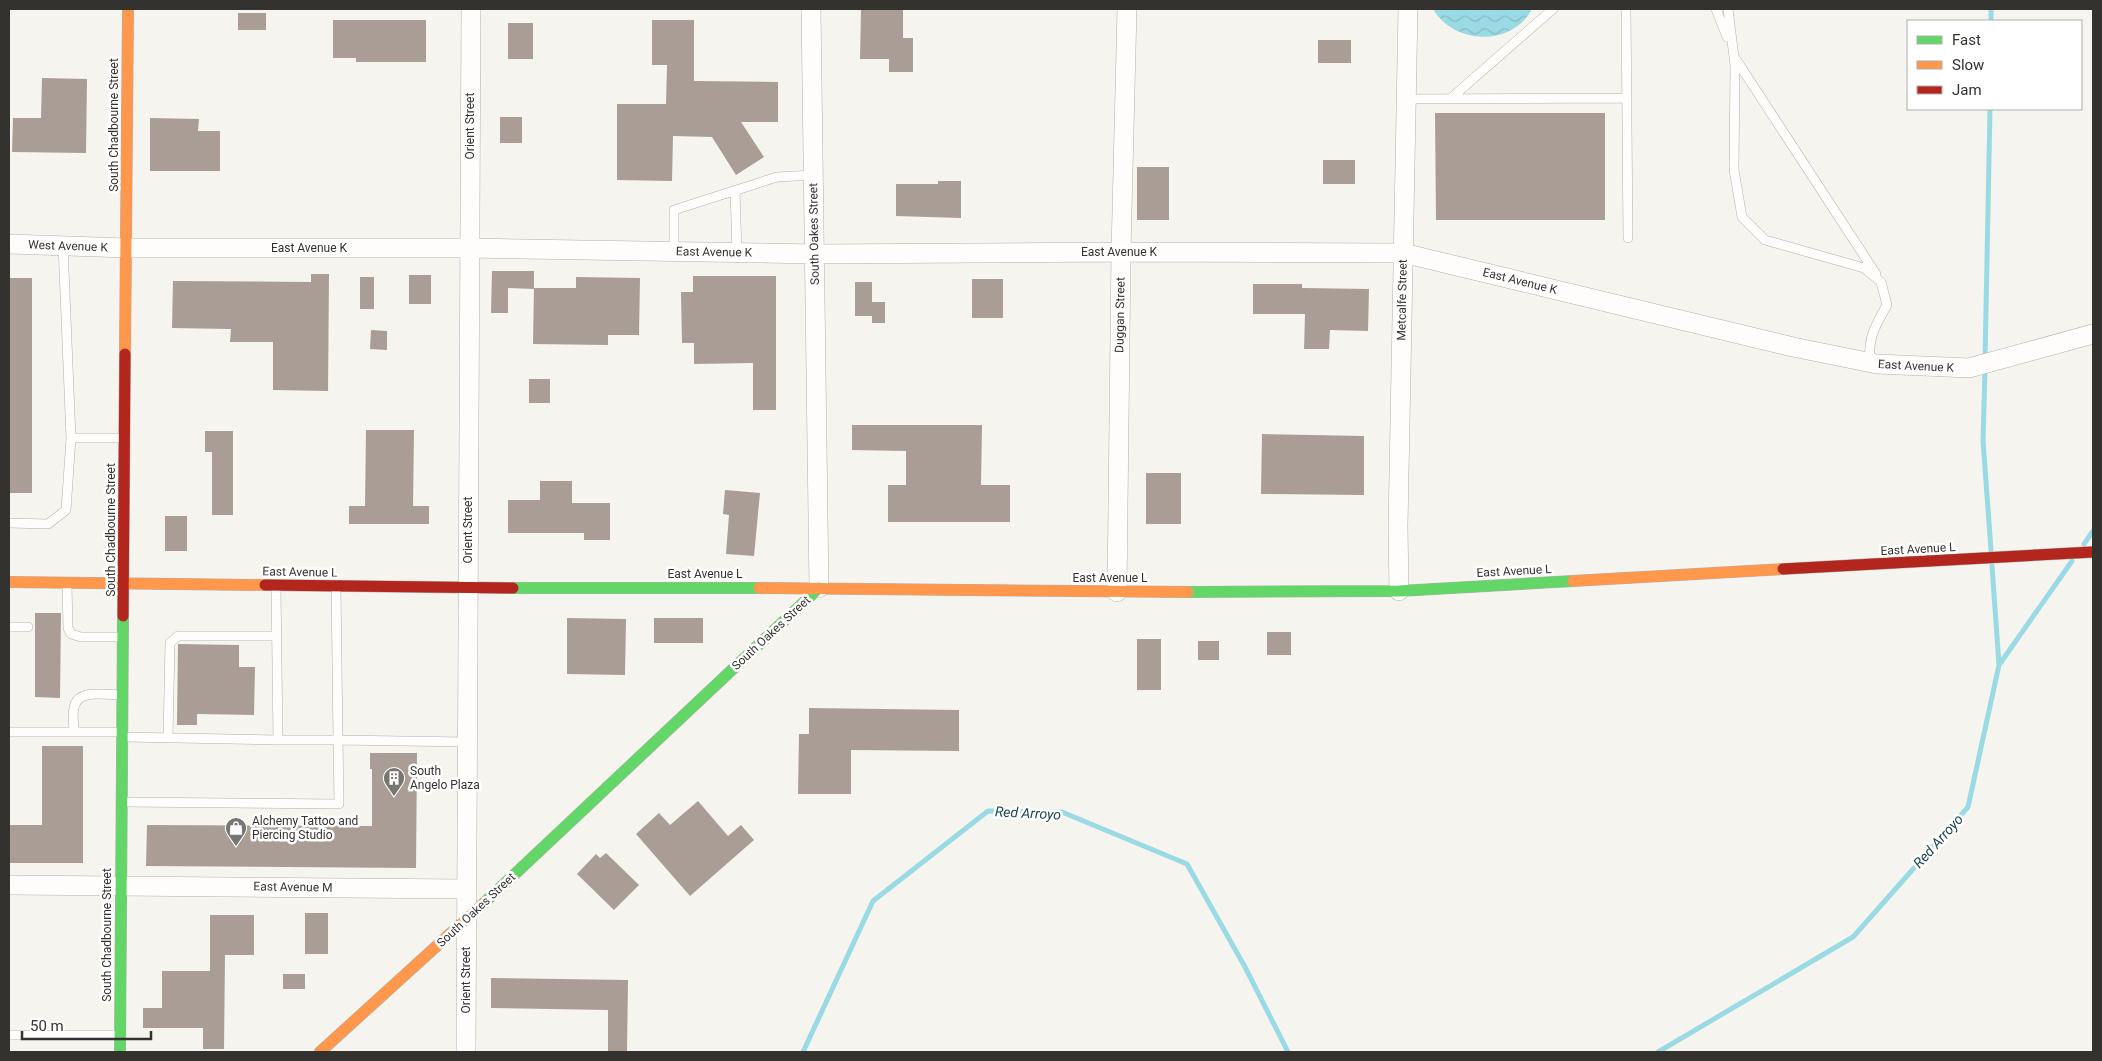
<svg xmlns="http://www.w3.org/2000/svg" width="2102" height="1061" font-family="Roboto,sans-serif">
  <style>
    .water { fill: url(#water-waves) }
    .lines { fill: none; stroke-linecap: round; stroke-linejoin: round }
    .stream { stroke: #9adae4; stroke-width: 5 }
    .building { fill: #aa9d96 }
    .lane-casing { stroke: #b2b0ac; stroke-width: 10 }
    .street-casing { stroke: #b2b0ac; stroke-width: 20 }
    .fast-casing { stroke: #b2b0ac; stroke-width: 12 }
    .slow-casing { stroke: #b2b0ac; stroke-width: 12 }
    .jam-casing { stroke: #b2b0ac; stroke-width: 12 }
    .lane { stroke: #fefdfc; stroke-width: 9 }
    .street { stroke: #fefdfc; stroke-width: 19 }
    .fast { stroke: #63d668; stroke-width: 11 }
    .slow { stroke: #ff974d; stroke-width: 11 }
    .jam { stroke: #b3261e; stroke-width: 11 }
    .labels { text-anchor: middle; stroke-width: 5; stroke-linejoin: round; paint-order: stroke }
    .street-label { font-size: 12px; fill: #34322e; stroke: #fff }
    .poi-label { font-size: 12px; fill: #34322e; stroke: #fff; text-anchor: start }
    .water-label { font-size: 14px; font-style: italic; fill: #1a454c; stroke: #fff }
  </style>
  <defs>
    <pattern id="water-waves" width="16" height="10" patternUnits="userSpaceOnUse" patternTransform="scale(1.25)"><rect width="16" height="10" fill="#9adae4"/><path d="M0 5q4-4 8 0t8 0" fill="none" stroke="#85bcc4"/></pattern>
  </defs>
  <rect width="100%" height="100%" fill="#f6f4ee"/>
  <path class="water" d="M1433,9H1532C1512,47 1454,45 1433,9Z"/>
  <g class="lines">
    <path class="stream" d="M1991,21V9
      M1985,360L1990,109
      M1985,369L1983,441L1991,550
      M2084,544L2093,531
      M1992,566L1999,665
      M803,1052L873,901L988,811L1062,812L1187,864L1245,967L1288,1052
      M1658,1052L1853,937L1968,807L1999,665L2072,561"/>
  </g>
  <path class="building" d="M861,9H903V38H913V72H889V59H860Z
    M238,13H266V30H238Z
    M333,20H426V62H356V58H333Z
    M652,20H694V81L778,82V122H741L764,157L736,175L712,137L673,136L672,181L617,180V104H666L667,65H652Z
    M508,23H533V59H508Z
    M1318,40H1351V63H1318Z
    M42,78L87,79L86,153L12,152L13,118H41Z
    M1435,113H1605V220H1436Z
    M500,117H522V143H500Z
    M150,118L199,119L198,131H220V171H150Z
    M1323,160H1355V184H1323Z
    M1137,167H1169V220H1137Z
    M938,181H961V218L896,216V184H938Z
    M492,271H534V289L508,288V313H491Z
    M311,274H329L328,391L273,390V342H230L231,329L172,328L173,281L311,282Z
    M409,275H431V304H409Z
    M693,276H776V410H753V363L694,364V343H682L681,292H693Z
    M360,277H374V309H360Z
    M576,277L640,278L639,335H608V345L533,344L534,288H576Z
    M9,278H32V493H9Z
    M972,279H1003V318H972Z
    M855,282H872V302H885V323H872V316H855Z
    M1253,284H1302V288L1369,289L1368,331L1330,330L1329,349H1304L1305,314H1253Z
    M371,330L387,331V350L370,349Z
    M529,379H550V403H529Z
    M852,425H982L981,485H1010V522H888V485H906V451L852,450Z
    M366,430H414L413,506H429V524H349V506H365Z
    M205,431H233V515H212V452H205Z
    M1262,434L1364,436V495L1261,494Z
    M1146,473H1181V524H1146Z
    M540,481H572V503H610V540H584V533H508V500H540Z
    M725,490L760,493L754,556L726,554L729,515L723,514Z
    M165,516H187V551H165Z
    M35,613H61L60,698L35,697Z
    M567,618L626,619L625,675L567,674Z
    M654,618H703V643H654Z
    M1267,632H1291V655H1267Z
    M1137,639H1161V690H1137Z
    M1198,641H1219V660H1198Z
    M178,644L239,645V667H255L254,715L197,714V725H177Z
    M809,708L959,710V751L851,750V794H798L799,734H809Z
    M42,746H83V863H9L10,825H42Z
    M370,753H417L416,868L146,866L147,825L372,826V769H370Z
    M698,801L728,836L741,825L754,840L690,896L636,834L659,813L670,825Z
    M606,853L639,885L614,910L577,874L596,854L600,858Z
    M305,913H328V954H305Z
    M210,915H254V955H225L224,1049H203V1028H143V1008H162V971H210Z
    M283,974H305V989H283Z
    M491,978L628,980L627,1052H608V1010L491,1008Z"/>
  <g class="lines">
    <g class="lane-casing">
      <path id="lane" d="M1626,9L1628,238
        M1716,9L1727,37
        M1728,9L1735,65L1734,170L1742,217L1765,240L1864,268L1881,282L1887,305C1875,327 1868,336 1870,363
        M1735,58L1876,274
        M1406,99L1627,98
        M1450,99L1553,9
        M735,190L737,253
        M674,251V210L777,177L814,175
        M71,438H123
        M9,523L48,524L66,510L71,438L63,245
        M67,585L68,628L71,634L81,637H121
        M276,588L278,740H338L336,587
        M9,627H28
        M9,732H121
        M74,732C74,724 72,716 74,708C77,688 107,695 122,695
        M125,737L278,740
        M168,737L170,643L178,636H277
        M124,802L339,804L338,740L467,742
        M9,1035H118"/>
    </g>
    <g class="street-casing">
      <path id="street" d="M811,9L819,588
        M9,244L127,248H470L815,254L1121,252L1403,253L1793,347L1877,364L1969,368L2093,334
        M1399,591L1398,526L1408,9
        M1117,592L1121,252L1127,9
        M9,885L466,889
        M466,1052L471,9"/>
    </g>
    <g class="fast-casing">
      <path id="fast" d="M513,588H759
        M1188,592L1399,591L1573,581
        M484,903L819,588
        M120,1052L123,616"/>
    </g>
    <g class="slow-casing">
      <path id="slow" d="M125,354L128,9
        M1573,581L1783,569
        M9,582L265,585
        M759,588L1188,592
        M320,1052L484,903"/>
    </g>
    <g class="jam-casing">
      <path id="jam" d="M1783,569L2093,552
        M265,585L513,588
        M123,616L125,354"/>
    </g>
    <use href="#lane" class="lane"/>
    <use href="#street" class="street"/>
    <use href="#fast" class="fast"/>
    <use href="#slow" class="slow"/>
    <use href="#jam" class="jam"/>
  </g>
  <defs>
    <g id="building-pin" transform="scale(1.125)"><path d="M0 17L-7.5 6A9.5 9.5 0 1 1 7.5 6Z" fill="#787671" stroke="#fff"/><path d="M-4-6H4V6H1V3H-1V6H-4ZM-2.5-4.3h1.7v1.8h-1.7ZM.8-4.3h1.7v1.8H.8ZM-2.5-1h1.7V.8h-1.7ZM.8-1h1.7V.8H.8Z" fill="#fff"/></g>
    <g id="shop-pin" transform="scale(1.125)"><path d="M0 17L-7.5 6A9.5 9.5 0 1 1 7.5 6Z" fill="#787671" stroke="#fff"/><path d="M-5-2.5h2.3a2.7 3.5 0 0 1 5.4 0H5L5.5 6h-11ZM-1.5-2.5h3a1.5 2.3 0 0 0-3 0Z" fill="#fff"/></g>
  </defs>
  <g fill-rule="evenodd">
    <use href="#building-pin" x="394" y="778"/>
    <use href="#shop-pin" x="236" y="828"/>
  </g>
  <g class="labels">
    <g class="street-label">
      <text transform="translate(114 125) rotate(-90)" y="4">South Chadbourne Street</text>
      <text transform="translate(470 126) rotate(-90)" y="4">Orient Street</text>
      <text transform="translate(814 234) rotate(-91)" y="4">South Oakes Street</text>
      <text transform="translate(68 246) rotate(2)" y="4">West Avenue K</text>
      <text x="309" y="252">East Avenue K</text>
      <text transform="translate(714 252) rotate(1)" y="4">East Avenue K</text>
      <text x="1119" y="256">East Avenue K</text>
      <text transform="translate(1520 281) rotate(14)" y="4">East Avenue K</text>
      <text transform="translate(1402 300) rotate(-89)" y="4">Metcalfe Street</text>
      <text transform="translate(1120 315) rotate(-89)" y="4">Duggan Street</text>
      <text transform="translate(1916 366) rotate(3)" y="4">East Avenue K</text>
      <text transform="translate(111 530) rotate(-90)" y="4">South Chadbourne Street</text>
      <text transform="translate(468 530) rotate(-90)" y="4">Orient Street</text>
      <text transform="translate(1918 549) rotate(-3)" y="4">East Avenue L</text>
      <text transform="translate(1514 571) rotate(-3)" y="4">East Avenue L</text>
      <text transform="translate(300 572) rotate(1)" y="4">East Avenue L</text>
      <text x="705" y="578">East Avenue L</text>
      <text x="1110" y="582">East Avenue L</text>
      <text transform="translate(771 633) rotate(-43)" y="4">South Oakes Street</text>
      <text transform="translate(293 887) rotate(1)" y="4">East Avenue M</text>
      <text transform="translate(476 910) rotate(-43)" y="4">South Oakes Street</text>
      <text transform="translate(107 935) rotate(-90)" y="4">South Chadbourne Street</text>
      <text transform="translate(466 980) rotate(-90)" y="4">Orient Street</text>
    </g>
    <g class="poi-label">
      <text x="410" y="775">South<tspan x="410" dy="14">Angelo Plaza</tspan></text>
      <text x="252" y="825">Alchemy Tattoo and<tspan x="252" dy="14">Piercing Studio</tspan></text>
    </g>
    <g class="water-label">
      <text transform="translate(1028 813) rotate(3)" y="5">Red Arroyo</text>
      <text transform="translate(1938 841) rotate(-48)" y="5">Red Arroyo</text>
    </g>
  </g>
  <rect width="2102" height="1061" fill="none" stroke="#34322e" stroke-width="20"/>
  <rect x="1907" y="20" width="175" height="90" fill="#ffffff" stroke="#aeadab"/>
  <rect x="1917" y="36" width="25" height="8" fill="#63d668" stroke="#aeadab"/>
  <text x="1952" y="45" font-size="15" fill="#34322e">Fast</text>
  <rect x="1917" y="61" width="25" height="8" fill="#ff974d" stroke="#aeadab"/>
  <text x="1952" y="70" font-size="15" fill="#34322e">Slow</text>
  <rect x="1917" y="86" width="25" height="8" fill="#b3261e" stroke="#aeadab"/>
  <text x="1952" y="95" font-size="15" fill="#34322e">Jam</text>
  <path d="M22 1031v8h129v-8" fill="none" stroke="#34322e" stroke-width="2.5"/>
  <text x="30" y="1031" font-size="15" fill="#34322e" stroke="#ffffff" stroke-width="4" paint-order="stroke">50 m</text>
</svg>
